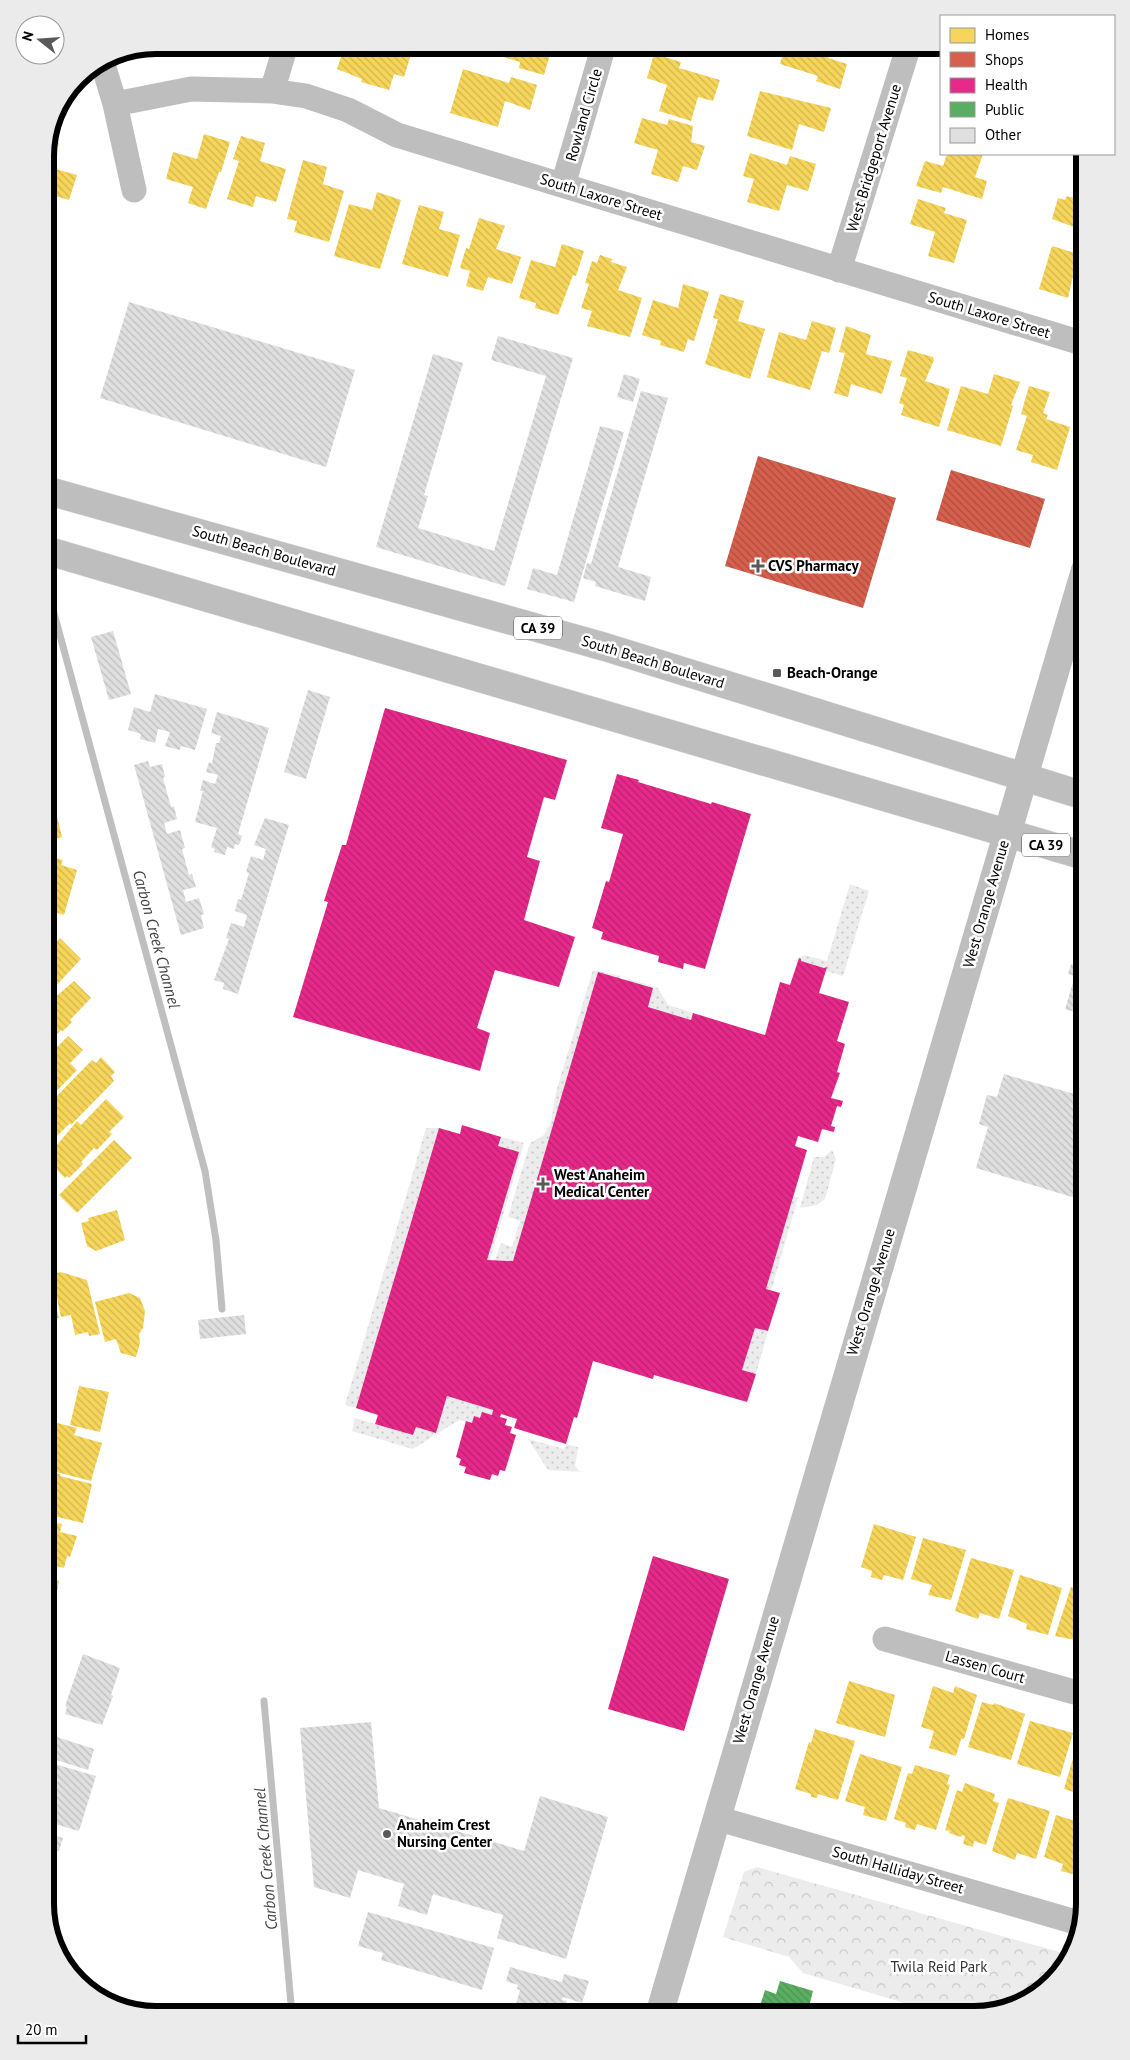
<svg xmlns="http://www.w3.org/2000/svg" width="1130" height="2060" font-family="'PT Sans',sans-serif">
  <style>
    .grass { fill: url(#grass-dots) }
    .park { fill: url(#park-crowns) }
    .homes { fill: url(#homes-back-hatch) }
    .shops { fill: url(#shops-back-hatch) }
    .health { fill: url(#health-back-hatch) }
    .public { fill: url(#public-back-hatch) }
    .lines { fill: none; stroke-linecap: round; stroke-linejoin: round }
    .stream { stroke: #bfbfbf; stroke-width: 7 }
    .building { fill: url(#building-back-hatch) }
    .primary-casing { stroke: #dbdbdb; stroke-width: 29 }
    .minor { stroke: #bebebe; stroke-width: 25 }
    .tertiary { stroke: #bebebe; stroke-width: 28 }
    .primary { stroke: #bebebe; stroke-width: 28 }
    .poi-dot { fill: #595959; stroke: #fff; stroke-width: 2 }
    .labels { text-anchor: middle; stroke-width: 5; stroke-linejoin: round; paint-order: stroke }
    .shield { fill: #fff; stroke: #4c4c4c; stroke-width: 1 }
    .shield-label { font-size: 14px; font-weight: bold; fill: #000 }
    .street-label { font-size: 15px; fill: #000; stroke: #fff }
    .poi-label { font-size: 15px; font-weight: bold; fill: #000; stroke: #fff; text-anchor: start }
    .park-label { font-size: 15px; fill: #333; stroke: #fff }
    .water-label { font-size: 16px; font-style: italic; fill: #444; stroke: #fff }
    .rim { fill: none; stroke: #000; stroke-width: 6 }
  </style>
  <defs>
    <pattern id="grass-dots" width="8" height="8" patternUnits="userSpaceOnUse" patternTransform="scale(1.25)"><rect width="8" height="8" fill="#ececec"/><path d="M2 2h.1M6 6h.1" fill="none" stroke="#c9c9c9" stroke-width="1.8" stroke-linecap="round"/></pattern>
    <pattern id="park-crowns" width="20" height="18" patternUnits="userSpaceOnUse" patternTransform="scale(1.25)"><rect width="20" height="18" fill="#ececec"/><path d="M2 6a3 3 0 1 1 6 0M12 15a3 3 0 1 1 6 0" fill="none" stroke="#c9c9c9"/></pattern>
    <pattern id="homes-back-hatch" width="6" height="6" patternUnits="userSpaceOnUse" patternTransform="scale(1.25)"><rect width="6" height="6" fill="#f6d55c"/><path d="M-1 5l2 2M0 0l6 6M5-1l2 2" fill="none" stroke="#d1b54e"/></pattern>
    <pattern id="shops-back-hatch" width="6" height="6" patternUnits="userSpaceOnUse" patternTransform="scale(1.25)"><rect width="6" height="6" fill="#d6604d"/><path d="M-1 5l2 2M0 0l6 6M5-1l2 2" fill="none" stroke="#ab4d3e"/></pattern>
    <pattern id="health-back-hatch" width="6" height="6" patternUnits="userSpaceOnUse" patternTransform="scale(1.25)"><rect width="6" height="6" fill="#e7298a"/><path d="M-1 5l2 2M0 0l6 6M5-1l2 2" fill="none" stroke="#b9216e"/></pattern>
    <pattern id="public-back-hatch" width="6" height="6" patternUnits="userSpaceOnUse" patternTransform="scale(1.25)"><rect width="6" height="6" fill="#5aae61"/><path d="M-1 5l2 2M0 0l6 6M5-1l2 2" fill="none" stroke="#4c9452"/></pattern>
    <pattern id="building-back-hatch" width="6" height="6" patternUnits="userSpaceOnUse" patternTransform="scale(1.25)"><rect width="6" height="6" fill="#dfdfdf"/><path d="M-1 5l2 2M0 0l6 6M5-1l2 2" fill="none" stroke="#bebebe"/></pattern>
  </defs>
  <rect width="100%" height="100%" fill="#fff"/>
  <path class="grass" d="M850,884L869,891L843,976L826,971L827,967L824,968L801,961L799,958L797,962L794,961L804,955L827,961Z
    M593,970L621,976L513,1261L495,1260L501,1243L512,1247L520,1221L508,1217L530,1143L544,1135L551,1123L556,1092Z
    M628,979L658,988L668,1005L693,1013L691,1020L648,1007L653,988L627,981Z
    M426,1128H439L356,1408L345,1405Z
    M501,1137L524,1143L490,1260H487L498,1146Z
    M832,1150L836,1159L825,1199L817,1205L800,1208L814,1157H824Z
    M793,1196L798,1198L771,1291L766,1289Z
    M755,1328L768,1331L756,1374L742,1370Z
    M447,1396L493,1410L492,1415L472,1423L459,1420L413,1449L352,1431L355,1418L413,1435L416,1427L436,1433Z
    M528,1439L564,1449L566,1444L578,1447L575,1466L579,1471L585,1472L548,1470Z"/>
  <path class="park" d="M757,1867L1070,1955L1066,1965L1017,2006L974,2015H911L908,2004L803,1973L789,1957L723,1937L744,1872Z"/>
  <path class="homes" d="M345,45H403L413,48L404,77L394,74L389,90L361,82L362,79L337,69Z
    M485,45H532L551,51L544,75L519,68L520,62L483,51Z
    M785,45H832L828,58L847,64L840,89L816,81L818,76L780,64Z
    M654,54L681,62L679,68L720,80L713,101L698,97L691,121L659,111L667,85L647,78Z
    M463,69L509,83L511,77L537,85L530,110L505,101L498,127L450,113Z
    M760,91L831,108L824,132L799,124L792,150L747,136Z
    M642,118L667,125L669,119L693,126L691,142L705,146L697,170L683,166L678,182L651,174L658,150L634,143Z
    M204,134L230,142L221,172H219L206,209L188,203L193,187L166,179L173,152L197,159Z
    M241,136L265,143L260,161L286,169L276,202L256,196L253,207L227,199L239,161L233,159Z
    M47,140L59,143L52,168L77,175L69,200L45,193V149Z
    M750,153L787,165L790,156L816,164L808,191L787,185L779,211L747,202L754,179L743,176Z
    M947,154H983L975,177L987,181L982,199L943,187L941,193L916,186L925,161L943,166Z
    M303,160L327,167L323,184L344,191L329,242L294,232L297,221L287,219Z
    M1082,174H1085V231L1052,219L1058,198L1065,200L1067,196L1074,198Z
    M377,192L401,200L380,269L334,256L349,204L372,210Z
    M918,199L946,208L944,213L967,220L954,263L928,256L935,232L910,224Z
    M419,205L444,212L439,229L460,235L448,277L402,264Z
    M479,218L505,226L496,249L521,257L512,284L488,277L483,291L466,286L470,271L460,268L466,248L469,249Z
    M562,244L584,251L576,276L573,275L558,315L535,308L536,303L519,298L531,260L555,267Z
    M1052,246L1085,256V277L1074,272L1068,298L1039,289Z
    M600,255L612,259L611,262L627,267L618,290L642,298L630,337L587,326L592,311L581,308L589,284L585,283L592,261L597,263Z
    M683,284L709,292L694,341L688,339L684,352L660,345L661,341L642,335L653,300L678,308Z
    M720,294L744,301L738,321L765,329L750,379L705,364L718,319L713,318Z
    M812,321L836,328L829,353L822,351L810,390L767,377L779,332L806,340Z
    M846,326L871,335L866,354L892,361L882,394L851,384L848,397L834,393L845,353L839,352Z
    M908,350L933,357L934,360L925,381L950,389L939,427L901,415L904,405L899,403L907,378L900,376Z
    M994,374L1020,382L1011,405L1013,406L1001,446L947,430L961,386L988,394Z
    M1029,386L1050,392L1043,413L1048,415L1046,419L1070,427L1057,470L1031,462L1033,455L1016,450L1027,416L1021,414Z
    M52,795L62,837L45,842V797Z
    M45,855L63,860L61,865L77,870L64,915L45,909Z
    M60,938L81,959L53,989L55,990L45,1001V954Z
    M74,981L91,998L70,1020L72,1022L63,1031L61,1030L47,1044L45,1006Z
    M68,1036L83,1050L70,1063L77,1070L45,1103V1059Z
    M101,1057L115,1072L111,1076L114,1081L71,1125L70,1123L55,1138L45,1129V1112L51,1106L49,1104L92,1060L96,1063Z
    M106,1099L124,1117L109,1132L112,1134L97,1150L94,1148L81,1162L83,1164L69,1178L67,1176L65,1178L47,1160V1157L77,1121L81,1125Z
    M114,1140L132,1158L77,1213L59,1195Z
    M117,1210L125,1240L96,1251L87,1246L81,1223L89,1221L88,1218Z
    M45,1264L59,1318L45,1322Z
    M61,1272L87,1280L100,1334L89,1336L88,1332L75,1335L71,1315L61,1317L52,1274Z
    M129,1293L140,1298L145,1311L143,1328L139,1334L140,1343L136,1357L121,1353L116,1339L105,1342L95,1302Z
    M79,1386L109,1392L100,1432L70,1425Z
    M53,1422L77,1428L74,1435L102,1443L91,1481L45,1469V1428L50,1429Z
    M48,1471L60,1474V1476L92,1484L83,1523L45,1514V1473Z
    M45,1521L62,1524L60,1532L77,1536L70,1557L67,1556L64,1568L45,1563Z
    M874,1524L916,1537L903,1580L884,1575L882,1580L871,1577L872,1571L861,1567Z
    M923,1538L966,1550L951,1600L928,1595L932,1585L911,1579Z
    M971,1558L1014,1570L999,1619L980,1613L978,1619L955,1611Z
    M45,1569L49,1570L47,1579L59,1581L55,1602L45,1600Z
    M1020,1575L1062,1588L1048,1635L1026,1629L1027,1624L1008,1616Z
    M1071,1587L1085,1591V1642L1055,1636Z
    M849,1681L895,1695L885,1737L836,1723Z
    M933,1686L953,1693L955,1686L977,1695L964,1739H961L956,1756L929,1748L934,1731L921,1727Z
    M982,1702L993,1705L994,1703L1025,1714L1011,1760L968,1747Z
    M1030,1721L1073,1733L1060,1777L1017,1764Z
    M1083,1724L1085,1725V1798L1076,1796L1077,1793L1064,1789Z
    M815,1729L855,1741L838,1800L818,1794L817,1798L811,1797V1794L795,1789L809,1742L811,1743Z
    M860,1754L902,1767L886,1821L863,1815L865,1807L845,1801Z
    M915,1765L950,1775L947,1784L950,1785L936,1830L917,1824L915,1830L905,1827L906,1823L894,1819L908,1773L912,1774Z
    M965,1783L995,1794L993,1801L999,1803L986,1845L974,1841L973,1847L963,1844L965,1836L962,1835L961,1837L949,1833L950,1831L945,1830L957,1790L962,1792Z
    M1008,1798L1050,1811L1036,1859L1017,1853L1015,1860L992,1851Z
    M1056,1815L1085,1824L1084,1877L1061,1871L1063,1864L1044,1857Z
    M129,2004L143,2009L146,2014L125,2007Z"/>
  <path class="shops" d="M758,456L896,498L863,608L725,566Z
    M951,470L1045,499L1030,548L936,520Z"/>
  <path class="health" d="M385,708L567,760L555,800L544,797L527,857L540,861L524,920L575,937L559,987L495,970L477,1028L490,1033L480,1071L293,1017L328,902L324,901L342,845H346Z
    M617,774L639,780L638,782L711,804L712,802L751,814L705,969L684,963L683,969L658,962L659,956L601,939L603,932L592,928L606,881L609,882L623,834L601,828Z
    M799,958L801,959V961L824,968L827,967L819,993L849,1002L837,1041L845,1044L837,1072L840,1073L831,1098L843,1101L841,1107L837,1106L831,1126L835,1127L834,1132L822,1129L818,1142L798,1136L795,1146L807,1150L766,1289L780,1293L768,1331L755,1328L742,1370L756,1374L747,1402L654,1375L653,1379L593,1361L577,1418L574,1417L566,1444L514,1428L517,1419L501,1414L500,1417L507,1419L505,1425L512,1427L510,1433L516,1435L505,1471L500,1470L498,1476L492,1474L490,1480L464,1473L466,1467L459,1465L461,1459L456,1457L466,1421L472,1423L474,1416L480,1418L482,1412L492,1415L493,1410L447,1396L436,1433L416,1427L413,1435L375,1424L378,1415L356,1408L439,1128L460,1134L462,1125L501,1137L498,1146L519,1152L487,1260L513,1261L598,972L653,988L648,1007L691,1020L693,1013L765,1035L780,982L790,985Z
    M653,1556L729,1579L684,1731L608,1709Z"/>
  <path class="public" d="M780,1981L813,1991L810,2003L847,2015H757L765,1990L776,1994Z"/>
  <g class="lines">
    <path class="stream" d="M45,580L205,1171L216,1240L222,1309
      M264,1701L292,2015"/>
  </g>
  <path class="building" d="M129,302L355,370L326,467L100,398Z
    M498,336L573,358L505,586L376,547L433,354L463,363L424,495L428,496L418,528L494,551L546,376L491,360Z
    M624,374L640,379L633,402L617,397Z
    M641,391L668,398L618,567L651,577L645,601L595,586L596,582L583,578L587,563L591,564Z
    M600,426L624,432L574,602L527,589L533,568L557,575Z
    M113,631L131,694L109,700L91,637Z
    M308,690L330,697L306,779L284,772Z
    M155,694L207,709L195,750L181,746L180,750L165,746L170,732L158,729L155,743L140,739L141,734L128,730L134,707L150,712Z
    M217,712L269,728L238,834L242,836L239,845L235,844L234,849L227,847L225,855L214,852L215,849L211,847L217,828L195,822L203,791H200L203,780L215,784L218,775L206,772L209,762L212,763L216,743H219L221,736L211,733Z
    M148,761L150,767L162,764L165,777L163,778L171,807L174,806L177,819L164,823L167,834L180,830L185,848L182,849L189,875L192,874L196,887L183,890L186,902L199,898L204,914L201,915L204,928L181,935L134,765Z
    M265,818L289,825L238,994L223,989L224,983L214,980L229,939L226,938L231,923L244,927L247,915L235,911L238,899L241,900L249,873L246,872L251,856L263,860L266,849L254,845Z
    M1082,946L1085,947V1015L1065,1009L1075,976L1068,974L1071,964L1076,965Z
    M1004,1074L1085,1097V1201L976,1168L988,1127L979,1124L987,1095L997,1097Z
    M244,1315L246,1334L200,1339L198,1320Z
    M83,1654L120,1668L111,1695L113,1696L102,1725L65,1714L67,1707L65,1706Z
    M371,1722L379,1808L524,1851L540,1796L608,1817L566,1959L497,1938L503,1915L433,1894L427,1915L398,1906L404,1884L358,1870L350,1898L314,1887L300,1728Z
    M57,1737L94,1749L88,1770L50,1758Z
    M51,1763L96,1776L79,1831L45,1821L58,1779L47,1775Z
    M45,1833L63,1838L59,1851L45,1847Z
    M368,1912L494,1948L482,1990L381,1960L383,1953L358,1946Z
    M510,1967L562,1982L564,1974L589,1981L582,2003L563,1997L562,2000L567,2001L563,2015H513L520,1990L517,1989L518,1985L506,1981Z"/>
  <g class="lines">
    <g class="primary-casing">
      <path id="primary" d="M45,490L605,647L1085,796
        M45,550L1085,856"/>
    </g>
    <path class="minor" d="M102,61L115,104L134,190
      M272,91L286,45
      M115,104L191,89L272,91L306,96L348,110L397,135L1085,344
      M563,185L604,45
      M839,270L909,45
      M885,1639L1085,1695
      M716,1818L1079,1923"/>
    <path class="tertiary" d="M659,2015L1085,570"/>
    <use href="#primary" class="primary"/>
  </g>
  <g class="poi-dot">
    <path d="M755.5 558.5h5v5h5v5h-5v5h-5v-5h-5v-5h5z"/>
    <rect x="772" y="668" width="10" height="10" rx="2.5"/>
    <path d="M540.5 1176.5h5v5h5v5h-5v5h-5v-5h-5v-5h5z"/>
    <circle cx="387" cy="1834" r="5"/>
  </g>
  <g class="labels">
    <g class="shield">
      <rect x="514" y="616.5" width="48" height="23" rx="4"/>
      <rect x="1022" y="833.5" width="48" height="23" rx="4"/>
    </g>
    <g class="shield-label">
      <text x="538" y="633">CA 39</text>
      <text x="1046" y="850">CA 39</text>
    </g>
    <g class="street-label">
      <text transform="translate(584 115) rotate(-74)" y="5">Rowland Circle</text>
      <text transform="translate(874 158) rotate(-73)" y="5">West Bridgeport Avenue</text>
      <text transform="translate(601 197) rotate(17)" y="5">South Laxore Street</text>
      <text transform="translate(989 315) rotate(17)" y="5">South Laxore Street</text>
      <text transform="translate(264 551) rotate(16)" y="5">South Beach Boulevard</text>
      <text transform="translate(653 662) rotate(17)" y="5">South Beach Boulevard</text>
      <text transform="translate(986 904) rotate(-74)" y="5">West Orange Avenue</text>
      <text transform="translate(871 1292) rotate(-73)" y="5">West Orange Avenue</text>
      <text transform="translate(985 1667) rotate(16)" y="5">Lassen Court</text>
      <text transform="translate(756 1680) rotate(-74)" y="5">West Orange Avenue</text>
      <text transform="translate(898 1870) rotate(16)" y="5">South Halliday Street</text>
    </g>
    <g class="poi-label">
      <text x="768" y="571">CVS Pharmacy</text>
      <text x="787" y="678">Beach-Orange</text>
      <text x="554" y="1180">West Anaheim<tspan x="554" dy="17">Medical Center</tspan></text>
      <text x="397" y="1830">Anaheim Crest<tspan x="397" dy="17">Nursing Center</tspan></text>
    </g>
    <g class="park-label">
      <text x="939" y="1972">Twila Reid Park</text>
    </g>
    <g class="water-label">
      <text transform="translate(157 939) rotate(75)" y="6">Carbon Creek Channel</text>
      <text transform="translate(265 1859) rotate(-95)" y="6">Carbon Creek Channel</text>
    </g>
  </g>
  <path d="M0 0H1130V2060H0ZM156 54H974A102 102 0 0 1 1076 156V1904A102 102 0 0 1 974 2006H156A102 102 0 0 1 54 1904V156A102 102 0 0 1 156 54Z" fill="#ebebeb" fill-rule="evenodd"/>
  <path class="rim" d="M156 54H974A102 102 0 0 1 1076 156V1904A102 102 0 0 1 974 2006H156A102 102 0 0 1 54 1904V156A102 102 0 0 1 156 54Z"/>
  <rect x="940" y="15" width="175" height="140" fill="#ffffff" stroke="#999999"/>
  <rect x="950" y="28" width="25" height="15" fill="#f6d55c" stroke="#999999"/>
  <text x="985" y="40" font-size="15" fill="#000000">Homes</text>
  <rect x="950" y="52" width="25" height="15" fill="#d6604d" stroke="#999999"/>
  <text x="985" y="65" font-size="15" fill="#000000">Shops</text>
  <rect x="950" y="78" width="25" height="15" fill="#e7298a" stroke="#999999"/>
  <text x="985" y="90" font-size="15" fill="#000000">Health</text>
  <rect x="950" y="102" width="25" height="15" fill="#5aae61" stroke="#999999"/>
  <text x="985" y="115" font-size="15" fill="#000000">Public</text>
  <rect x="950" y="128" width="25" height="15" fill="#dfdfdf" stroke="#999999"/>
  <text x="985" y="140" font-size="15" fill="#000000">Other</text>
  <g transform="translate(40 40) rotate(287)"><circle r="24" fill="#ffffff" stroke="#999999"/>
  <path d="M0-4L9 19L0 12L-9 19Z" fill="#595959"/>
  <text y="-8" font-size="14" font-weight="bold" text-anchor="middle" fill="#000000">N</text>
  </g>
  <path d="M18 2035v8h68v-8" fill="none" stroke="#000000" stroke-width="2.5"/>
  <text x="25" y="2035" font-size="15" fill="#000000" stroke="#ffffff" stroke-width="4" paint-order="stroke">20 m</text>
</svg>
